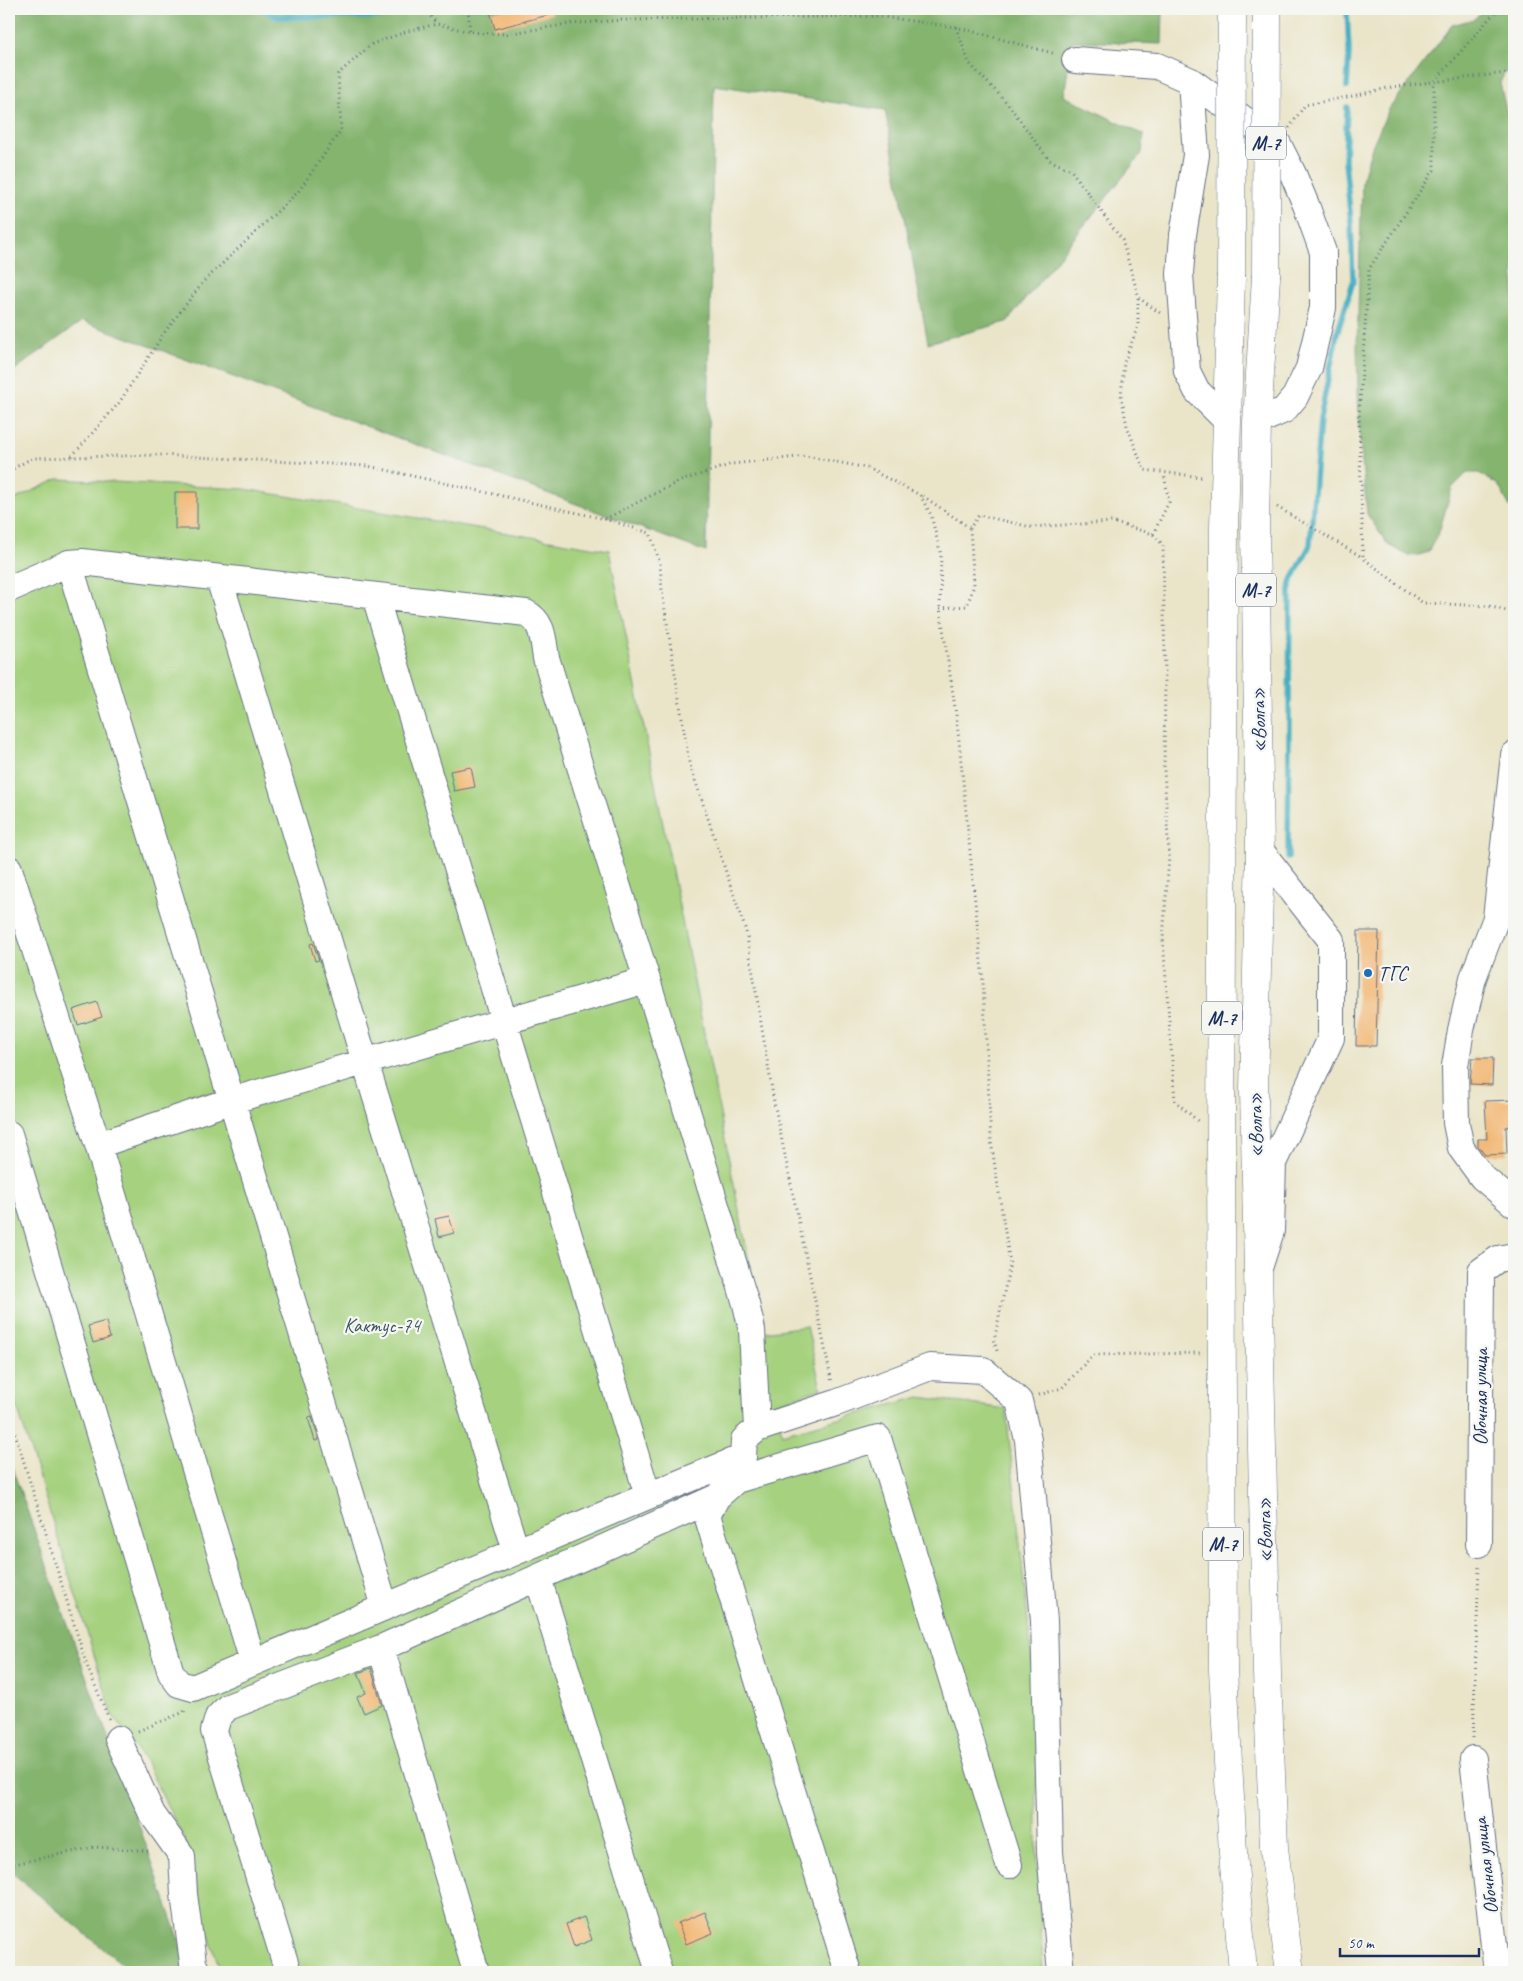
<svg xmlns="http://www.w3.org/2000/svg" width="1523" height="1981" font-family="Caveat,sans-serif">
  <style>
    .green { fill: #a6d27f; stroke: #60806e }
    .forest { fill: #84b46e; stroke: #507266 }
    .lines { fill: none; stroke-linecap: round; stroke-linejoin: round }
    .stream { stroke: #41acc0; stroke-width: 5.5 }
    .building { fill: #f3b774 }
    .minor-casing { stroke: #636f83; stroke-width: 28 }
    .highway-casing { stroke: #636f83; stroke-width: 29 }
    .path { stroke: #636f83; stroke-width: 3; stroke-dasharray: 1 4; stroke-linecap: butt }
    .minor { stroke: #fff; stroke-width: 26 }
    .highway { stroke: #fff; stroke-width: 28 }
    .highway-bridge-casing { stroke: #636f83; stroke-width: 29; stroke-linecap: butt }
    .highway-bridge { stroke: #fff; stroke-width: 28 }
    .poi-dot { fill: #1f6fb2; stroke: #f6f6f2; stroke-width: 2 }
    .labels { text-anchor: middle; stroke-width: 4.5; stroke-linejoin: round; paint-order: stroke }
    .shield { fill: #f6f6f2; stroke: #5d6b8a; stroke-width: 1 }
    .shield-label { font-size: 19px; font-weight: bold; fill: #1b2f5e }
    .street-label { font-size: 20px; fill: #1b2f5e; stroke: #f6f6f2 }
    .poi-label { font-size: 20px; fill: #1b2f5e; stroke: #f6f6f2; text-anchor: start }
    .park-label { font-size: 20px; fill: #3e5866; stroke: #f6f6f2 }
  </style>
  <rect width="100%" height="100%" fill="#f6f6f2"/>
  <filter id="ink" filterUnits="userSpaceOnUse"><feTurbulence type="fractalNoise" baseFrequency=".02" numOctaves="2"/><feDisplacementMap in="SourceGraphic" scale="10" xChannelSelector="R" yChannelSelector="G"/><feConvolveMatrix kernelMatrix="1 2 1 2 8 2 1 2 1" color-interpolation-filters="sRGB"/></filter>
  <filter id="wash" filterUnits="userSpaceOnUse"><feTurbulence type="fractalNoise" baseFrequency=".0096" numOctaves="4" result="noise"/><feDisplacementMap in="SourceGraphic" scale="20" xChannelSelector="R" yChannelSelector="G"/><feGaussianBlur stdDeviation="1.12" result="paint"/><feColorMatrix in="noise" values="0 0 0 0 0 0 0 0 0 0 0 0 0 0 0 0 0 1.4 0 .05"/><feComposite in="paint" operator="in"/></filter>
  <g filter="url(#wash)">
    <rect width="100%" height="100%" fill="#eae5c9"/>
    <path class="green" d="M58,479L244,489L609,550L763,1332L807,1326L821,1389L776,1403L782,1434L920,1397L1006,1409L1036,1699L1037,1851L1043,1972H221L208,1933L186,1843L144,1759L113,1716L9,1381V502Z"/>
    <path class="forest" d="M9,9H1163L1162,44L1072,41L1064,96L1144,135L1142,153L1007,322L928,343L885,110L714,85L706,552L82,321L9,374Z
      M1484,9H1514V66L1504,74L1500,83L1514,146V514L1498,485L1479,473H1467L1452,488L1439,532L1428,552L1417,556L1407,555L1388,545L1367,514L1359,430L1357,346L1362,181L1373,144L1389,109L1452,25L1474,19L1483,12Z
      M9,1459L191,1972H131L9,1870Z"/>
    <g class="lines">
      <path class="stream" d="M260,9L278,17H379L413,9
        M1347,9L1349,52L1347,87
        M1288,858L1290,584L1310,545L1320,419L1337,334L1353,282L1351,223L1345,161L1347,107"/>
    </g>
    <g id="blocks">
      <path class="building" d="M504,9H552V14L495,29L490,12Z
        M175,492H197V529H175Z
        M471,767L475,787L454,791L450,771Z
        M1358,931H1379L1376,1046H1356Z
        M313,943L319,960L315,961L310,944Z
        M97,1002L102,1017L78,1025L73,1010Z
        M1472,1058H1493L1492,1085L1470,1084Z
        M1513,1100L1514,1126L1506,1127L1507,1154L1485,1155L1478,1146V1139H1487L1485,1101Z
        M449,1216L454,1233L439,1237L435,1219Z
        M106,1321L110,1338L93,1343L88,1326Z
        M312,1417L319,1440L315,1441L308,1418Z
        M371,1668L382,1705L364,1713L357,1697L366,1693L358,1673Z
        M705,1912L713,1933L686,1944L678,1923Z
        M584,1917L592,1940L574,1947L566,1924Z"/>
    </g>
  </g>
  <g filter="url(#ink)">
    <use href="#blocks" fill-opacity="0" stroke="#636f83" stroke-width="1"/>
    <g class="lines">
      <g class="minor-casing">
        <path id="minor" d="M1075,60L1157,66L1191,81L1278,144L1293,174L1306,205L1323,252V308L1309,368L1295,397L1284,410L1257,422
          M1191,81L1196,155L1183,235L1180,274L1187,371L1197,391L1226,420
          M69,563L385,1607
          M219,578L365,1062L516,1551
          M9,589L69,563L82,562L526,613C544,622 543,641 546,658L647,980L746,1304L752,1330L757,1429
          M375,596L648,1496
          M1514,755L1496,918L1473,978L1461,1030L1455,1066L1456,1123L1461,1148L1482,1177L1514,1204
          M9,869L98,1145L253,1662
          M9,1134L171,1673L179,1684L193,1688L648,1496L743,1457
          M98,1145L230,1101L647,980
          M1260,1265L1271,1231L1273,1163L1331,1038V940L1260,850
          M736,1480L878,1438L1009,1865
          M717,1497L707,1515L848,1972
          M1479,1544L1481,1271L1498,1259L1514,1256
          M538,1578L659,1972
          M381,1648L476,1972
          M118,1739L152,1814L182,1856L184,1894L193,1963L197,1972
          M1473,1759L1497,1972
          M288,1972L214,1731L218,1717L228,1707L381,1648L717,1497L736,1480L743,1457L744,1440L757,1429L836,1403L930,1367L983,1370L1019,1401L1028,1440L1044,1621L1050,1852L1061,1972"/>
      </g>
      <g class="highway-casing">
        <path id="highway" d="M1231,277L1224,527L1221,1142L1223,1670L1233,1853L1243,1972
          M1266,277L1257,422L1255,528L1260,850L1254,1090L1267,1673L1274,1848L1290,1972"/>
      </g>
      <path class="path" d="M424,9L437,24
        M468,9L470,32
        M1514,12L1496,11L1434,82V170L1369,269L1359,416L1363,558L1423,603L1488,606L1514,613
        M956,27L969,63L1008,104L1049,160L1071,170L1122,240L1139,298L1160,313
        M1289,128L1305,105L1353,96L1392,87L1514,72
        M1138,298V326L1124,363L1121,395L1127,426L1144,470L1202,477V475
        M72,456L119,403L164,333L204,281L298,192L341,130L338,74L372,44L408,31L437,24L470,32L506,34L569,24L623,20L876,16L956,27L1056,54
        M9,471L32,458L160,455L368,466L605,519L650,533L660,563L662,591L689,762L746,931L774,1102L832,1383
        M923,496L970,528
        M1277,507L1362,557
        M605,519L678,482L732,464L806,456L867,468L920,495L931,515L941,555L940,608L957,721L983,982L991,1141L1010,1264L994,1341L998,1354
        M1153,534L1169,502L1164,474
        M940,608L967,606L974,585L970,528L979,515L1031,527L1112,522L1153,534L1163,545L1165,679L1164,769L1169,857L1163,939L1175,1101L1199,1122
        M1039,1395L1062,1388L1093,1355L1200,1353
        M9,1414L87,1666L109,1719
        M138,1731L184,1712L185,1709
        M1473,1738L1479,1565
        M9,1865L95,1847L151,1851"/>
      <use href="#minor" class="minor"/>
      <use href="#highway" class="highway"/>
      <g class="highway-bridge-casing">
        <path id="highway-bridge" d="M1231,277L1232,9
          M1266,277L1267,9"/>
      </g>
      <use href="#highway-bridge" class="highway-bridge"/>
    </g>
  </g>
  <circle class="poi-dot" cx="1368" cy="973" r="5"/>
  <g class="labels">
    <g class="shield">
      <rect x="1246" y="126.5" width="40" height="33" rx="4"/>
      <rect x="1236" y="573.5" width="40" height="33" rx="4"/>
      <rect x="1202" y="1001.5" width="40" height="33" rx="4"/>
      <rect x="1203" y="1527.5" width="40" height="33" rx="4"/>
    </g>
    <g class="shield-label">
      <text x="1266" y="150">М-7</text>
      <text x="1256" y="597">М-7</text>
      <text x="1222" y="1025">М-7</text>
      <text x="1223" y="1551">М-7</text>
    </g>
    <g class="street-label">
      <text transform="translate(1258 720) rotate(-91)" y="7">«Волга»</text>
      <text transform="translate(1255 1125) rotate(-91)" y="7">«Волга»</text>
      <text transform="translate(1480 1397) rotate(-90)" y="7">Обочная улица</text>
      <text transform="translate(1264 1530) rotate(-91)" y="7">«Волга»</text>
      <text transform="translate(1485 1866) rotate(-97)" y="7">Обочная улица</text>
    </g>
    <g class="poi-label">
      <text x="1378" y="980">ТГС</text>
    </g>
    <g class="park-label">
      <text x="382" y="1332">Кактус-74</text>
    </g>
  </g>
  <rect width="1523" height="1981" fill="none" stroke="#f6f6f2" stroke-width="30"/>
  <path d="M1340 1948v8h139v-8" fill="none" stroke="#1b2f5e" stroke-width="2.5"/>
  <text x="1348" y="1948" font-size="15" fill="#1b2f5e" stroke="#f6f6f2" stroke-width="4" paint-order="stroke">50 m</text>
</svg>
